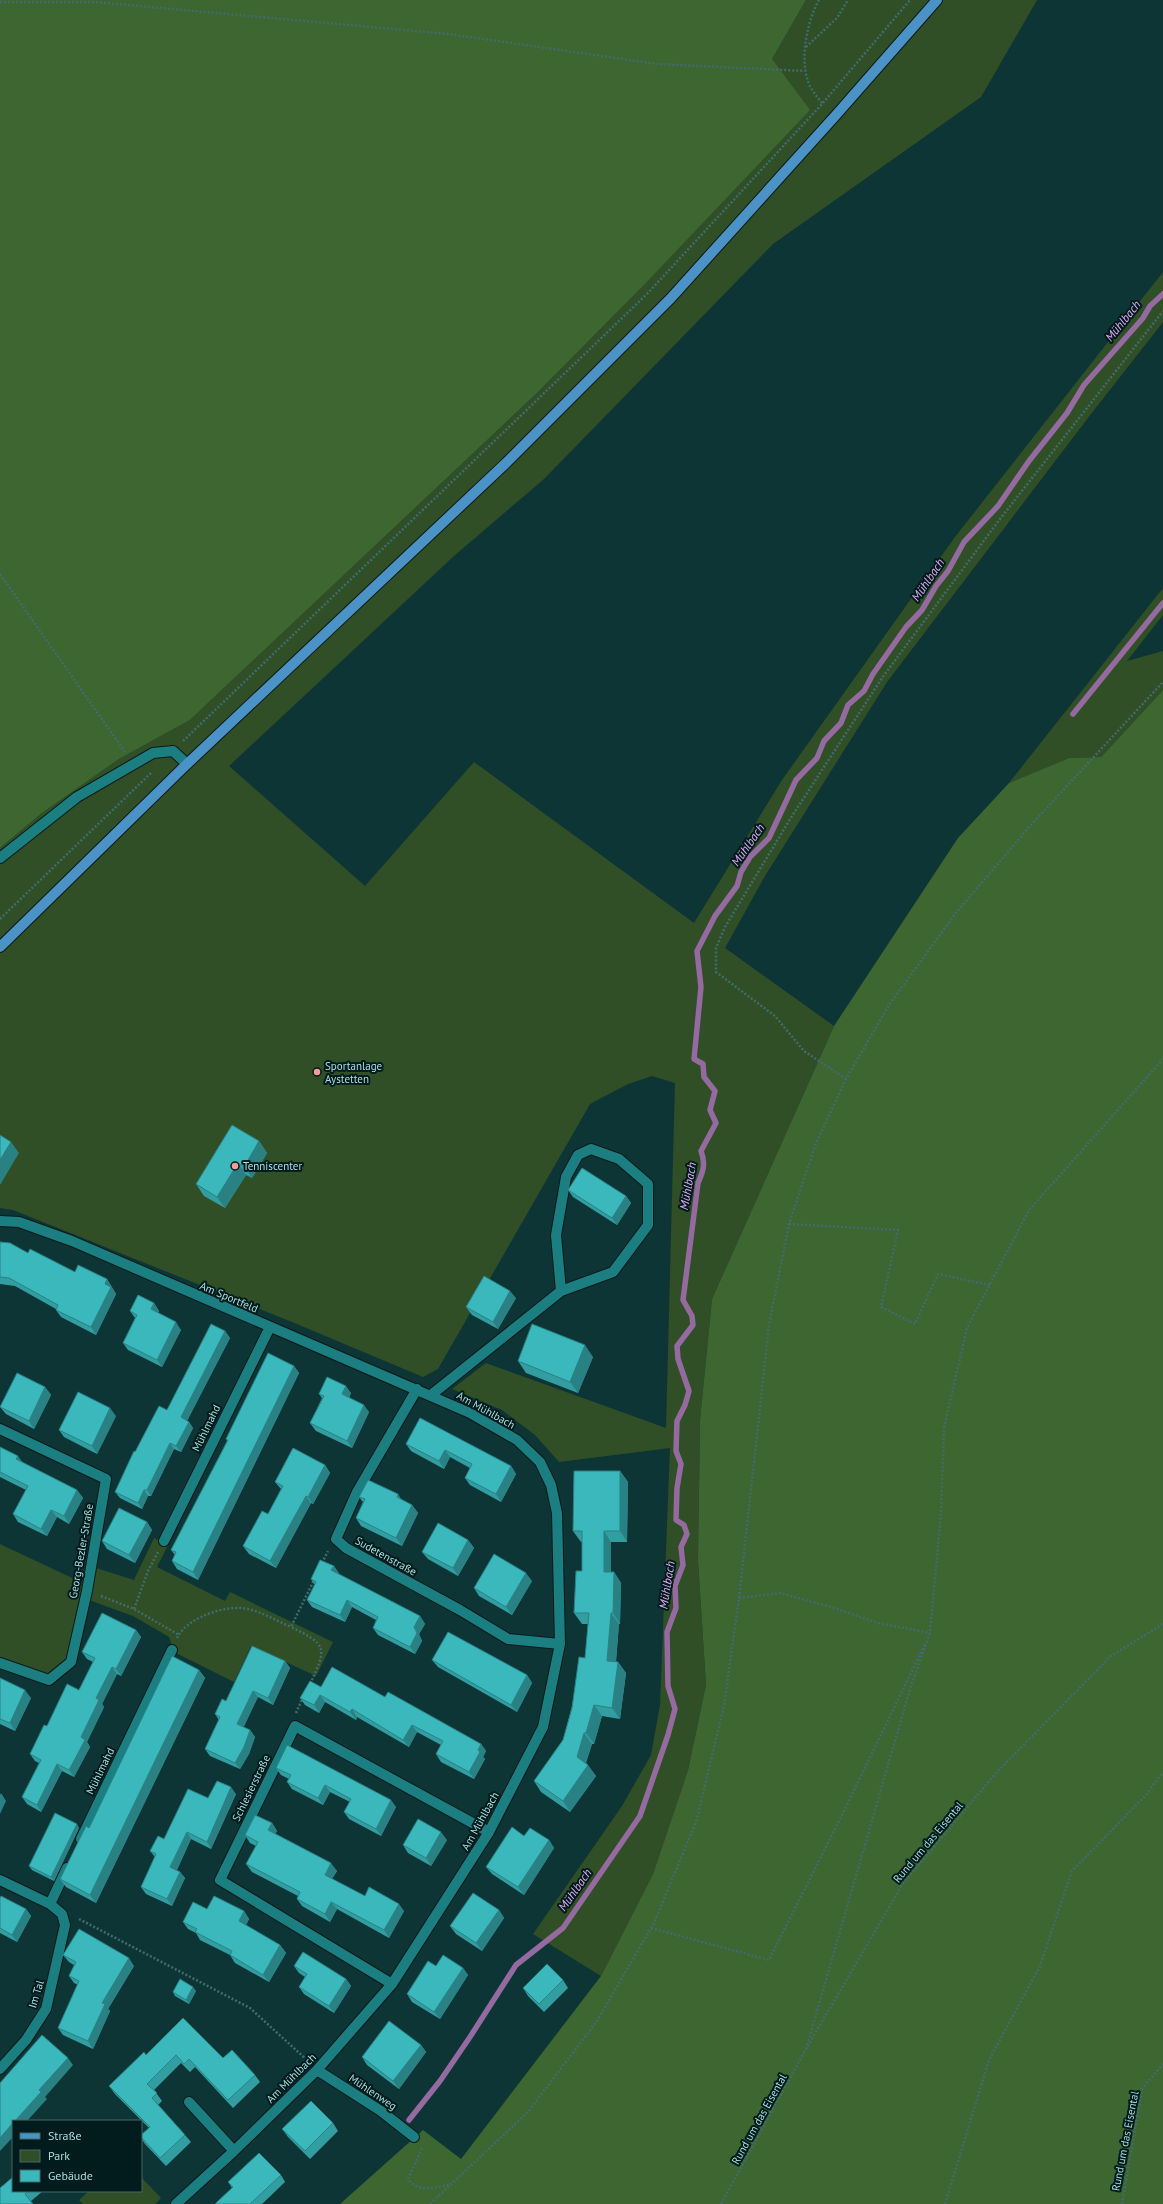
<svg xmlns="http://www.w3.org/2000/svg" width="1163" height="2204" font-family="'PT Sans',sans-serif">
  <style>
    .green { fill: #304f26 }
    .forest { fill: #3d6631 }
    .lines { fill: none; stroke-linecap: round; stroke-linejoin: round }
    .stream { stroke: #946aa0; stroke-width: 5.5 }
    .minor-casing { stroke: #0a1a1a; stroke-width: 12 }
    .major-casing { stroke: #0a1a1a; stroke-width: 12 }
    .path { stroke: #406c6d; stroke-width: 2.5; stroke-dasharray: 2 2; stroke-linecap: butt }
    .minor { stroke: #1b7f82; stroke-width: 10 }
    .major { stroke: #4b93c6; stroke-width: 10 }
    .wall { fill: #329ea2 }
    .shaded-wall { fill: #298184 }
    .building { fill: #3ab8bc; stroke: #298184 }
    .poi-dot { fill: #f59b9c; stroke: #021b1c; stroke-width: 1.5 }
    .labels { text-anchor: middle; stroke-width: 4; stroke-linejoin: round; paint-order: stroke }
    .poi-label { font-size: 11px; fill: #a9dddf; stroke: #021b1c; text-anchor: start }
    .street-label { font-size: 11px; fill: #a9dddf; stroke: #021b1c }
    .water-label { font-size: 12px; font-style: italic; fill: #e8acf9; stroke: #021b1c }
  </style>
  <rect width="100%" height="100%" fill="#0e3536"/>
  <path class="green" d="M806,0H1037L981,97L773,244L544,479L454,556L229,766L365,886L474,762L694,923L782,780L955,537L1163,272V322L1091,414L887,682L765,876L725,948L834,1026L712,1299L700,1420L698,1560L706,1685L688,1770L653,1874L601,1976L533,1934L622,1806L651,1755L660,1705L670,1448L559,1462L535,1435L502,1410L452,1389L486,1363L666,1428L675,1083L652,1076L628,1084L590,1104L438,1369L423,1377L292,1322L13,1210L0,1208V848L42,813L119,759L190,720L537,393L640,289Z
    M1163,588V615L1127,661L1163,651V690L1101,757L1069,758L1009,783Z
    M154,1538L168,1545L157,1567L225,1601L230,1592L333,1642L316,1676L251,1646L234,1682L174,1652L169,1637L133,1616L86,1599L93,1567L134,1580Z
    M0,1544L87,1585L71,1662L48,1679L0,1662Z
    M141,2177L161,2198L155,2204H83L79,2200L89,2191H141Z"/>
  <path class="forest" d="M0,0H806L772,59L810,110L640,289L537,393L190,720L119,759L42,813L0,848Z
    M1163,690V2204H340L423,2130L461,2159L601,1976L653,1874L688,1770L706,1685L698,1560L700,1420L712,1299L834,1026L958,838L1009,783L1069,758L1101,757Z"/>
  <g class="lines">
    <path class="stream" d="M1073,714L1163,603
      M409,2120L440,2081L470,2037L516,1965L563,1928L640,1816L668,1735L675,1709L668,1686L667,1632L676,1608L675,1586L683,1565L681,1547L687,1534L684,1525L676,1520L677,1488L681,1464L676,1451L677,1421L685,1405L689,1391L678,1359L677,1346L693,1325L692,1316L683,1300L698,1183C703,1172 706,1164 701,1151L716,1123L710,1110L715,1091L704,1077L703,1064L694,1059L701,987L697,951L715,916L737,886L741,872L750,857L769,838L796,780L817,758L824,741L841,723L848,705L864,691L873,674L906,627L922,610L936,586L948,571L964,542L998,506L1029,461L1067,413L1084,385L1143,318L1150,306L1163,294"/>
    <g class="minor-casing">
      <path id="minor" d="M0,858L77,797L153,753L173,751L187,764
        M0,1221L19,1222L72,1241L470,1413L517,1440L540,1462L551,1485L557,1513L560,1644L543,1727L489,1832L392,1984L317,2070L234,2151L176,2204
        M417,1389L357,1492L336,1539L346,1548L460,1610L508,1639L560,1644
        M431,1395L561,1291L613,1272L648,1225V1184L619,1159L591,1149L578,1155L566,1177L556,1235L561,1291
        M0,1429L106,1479L87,1591L71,1662L49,1680L0,1663
        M164,1541L270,1327
        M81,1839L172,1650
        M0,1880L50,1904L62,1914L65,1925L46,2009L26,2040L0,2069
        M50,1904L67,1868
        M392,1984L220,1880L295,1726L489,1832
        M317,2070L381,2111L414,2137
        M189,2102L234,2151"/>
    </g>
    <g class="major-casing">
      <path id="major" d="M0,947L187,764L506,463L671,298L836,115L937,0"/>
    </g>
    <path class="path" d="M819,0C807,21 800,58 808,81C810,89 818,98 823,104
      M0,2H95L449,34L657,64L805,71
      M806,47L837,18L848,0
      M0,574L125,752
      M183,741L647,294L822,104L910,0
      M0,919L151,773
      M846,1079L804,1051L775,1016L716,972V948L725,927L792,816L882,678L1000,519L1163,311
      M789,1224L898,1230L881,1307L915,1324L938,1274L990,1285
      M322,1563L328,1551
      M101,1596L134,1609L179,1635
      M739,1598L780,1593L834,1608L878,1623L930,1633
      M134,1609L148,1571L158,1552
      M177,1638C187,1617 227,1604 248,1609C262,1612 277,1621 291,1627
      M310,1684C327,1648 328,1645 291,1627L314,1580
      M296,1713L303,1697
      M79,1919L250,2008L308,2061
      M651,1928L769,1960L842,1815L925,1644
      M806,2049L910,1689L930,1633L941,1514L944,1428L967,1328L1029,1210L1163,1059
      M422,2148L408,2179C419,2194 436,2187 452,2184
      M430,2204L528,2112L597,2021L654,1923L696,1822L724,1706L739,1598L769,1325L789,1224L816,1143L846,1079L889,1005L955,914L1030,826L1163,682
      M721,2204L806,2049L902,1885L996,1773L1111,1656L1163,1624
      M945,2204L989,2060L1040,1966L1072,1871L1145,1796L1163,1772
      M1122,2204L1142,2089L1163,2064"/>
    <use href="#minor" class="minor"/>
    <use href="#major" class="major"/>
  </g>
  <path class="wall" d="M259,1141L267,1153L252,1178L246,1175L225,1208L204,1196L196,1184Z
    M568,1190L626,1196L631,1203L617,1225L573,1197Z
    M0,1242L75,1272L107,1279L116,1294L96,1335L61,1317L56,1310V1309L15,1286L0,1284Z
    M516,1298L498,1329L472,1315L466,1307Z
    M154,1303L159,1311L158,1313L181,1330L162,1367L128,1350L123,1343L135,1318L130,1311Z
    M225,1331L230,1338L187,1421L189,1422L193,1428L181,1452L174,1449L151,1496H148L142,1509L120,1498L115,1492L167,1410Z
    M593,1357L578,1393L526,1373L518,1361Z
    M294,1366L299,1373L198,1580L177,1569L172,1561L175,1555L171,1550L227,1441L226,1439Z
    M45,1387L51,1395L34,1429L6,1414L0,1407Z
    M351,1393L349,1398L369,1412L352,1448L316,1431L310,1423L322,1398L319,1394Z
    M116,1416L97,1454L64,1437L59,1430Z
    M420,1418L511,1466L516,1474L501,1502L470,1485L465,1478L470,1468L450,1457L444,1469L411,1451L406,1444Z
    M0,1447L22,1462L77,1490L83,1498L69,1524L57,1517L47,1536L18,1522L13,1514L26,1490L0,1477Z
    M325,1465L330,1473L313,1504L311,1503L276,1568L249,1554L243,1546L268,1514L281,1489L275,1482Z
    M620,1471L628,1482L627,1542H611V1572H614L621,1583L620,1624H619L616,1662H618L626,1673L620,1719L602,1716L594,1744H592L586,1763L596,1776L570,1812L541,1792L534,1781L563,1740L585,1658L588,1624H582L574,1613L582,1571V1542H581L573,1531Z
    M398,1494L401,1500L412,1505L418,1513L402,1546L361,1526L356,1518L363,1502L359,1497Z
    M147,1522L152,1530L135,1563L107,1549L102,1541Z
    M468,1540L474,1548L458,1576L428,1559L422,1552Z
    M334,1566L338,1574L420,1616L425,1624L419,1634L422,1641L415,1654L378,1635L373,1628L376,1620L352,1607L345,1622L312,1607L307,1600L315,1585L311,1579Z
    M532,1581L512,1615L479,1596L474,1588Z
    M136,1630L141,1637L121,1676L117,1674L102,1704L104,1707L87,1742L90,1747L74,1777L62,1771L41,1812L27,1804L22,1797L39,1763L35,1761L30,1754L47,1726L79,1690L93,1662L87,1659L82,1652Z
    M432,1660L527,1675L532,1683L517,1712L438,1667Z
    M285,1661L290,1668L273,1705L258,1697L243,1727L250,1730L255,1737L249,1754L240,1769L210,1756L205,1749L219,1720L215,1714L226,1701Z
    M199,1670L205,1678L96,1903L66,1887L60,1879L89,1828Z
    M0,1678L31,1698L15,1731L0,1724Z
    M321,1687L385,1697L481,1744L486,1751L483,1757L485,1759L474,1779L441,1762L436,1754L441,1745L417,1732L409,1747L357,1717L356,1720L325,1702L319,1713L305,1705L300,1698Z
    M276,1768L396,1807L381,1836L349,1819L344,1812L350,1802L330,1792L323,1805L292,1789L287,1782L289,1779L281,1775Z
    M236,1794L211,1849L191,1839L177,1870L180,1872L185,1878L172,1906L146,1894L141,1887L155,1857L150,1851L208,1798Z
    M272,1823L277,1831L275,1834L337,1871L332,1879L365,1896L404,1911L389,1938L337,1909L330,1922L302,1906L297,1899L298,1896L252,1872L246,1864L256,1846L250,1843L245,1835Z
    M79,1828L54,1881L32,1870L29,1866Z
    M524,1836L549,1840L554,1848L524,1895L492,1874L486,1867Z
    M447,1840L431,1866L408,1853L403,1845Z
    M0,1898L26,1909L31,1916L17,1942L0,1933Z
    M207,1909L244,1911L249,1919L246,1925L280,1945L286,1953L269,1982L235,1963L230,1955L200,1940L196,1933L188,1929L183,1922Z
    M499,1910L504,1918L482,1951L456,1934L450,1926Z
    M63,1955L134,1966L108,2009L110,2011L93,2049L63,2035L58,2028L78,1985L74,1983L69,1976L74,1965L69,1962Z
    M294,1966L346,1979L351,1986L334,2013L304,1994L299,1987L305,1977L299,1973Z
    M436,1966L463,1968L468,1975L440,2019L412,2002L407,1994Z
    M563,1980L568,1988L544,2012L528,1996L523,1988Z
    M196,1991L189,2004L175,1996L173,1992Z
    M183,2018L223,2058L255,2075L260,2082L233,2108L195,2067L190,2072L181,2063L154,2090L162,2101L158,2105L185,2135L191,2142L166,2166L145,2144L141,2138L149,2128L115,2094L109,2086L146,2055Z
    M421,2045L426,2052L399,2089L367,2065L362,2057Z
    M333,2123L338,2131L310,2159L288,2137L282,2129Z
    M281,2175L285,2182L262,2204H215L232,2188L228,2182Z
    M13,2191H43L31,2201Z"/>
  <path class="shaded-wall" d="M259,1141L267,1153L252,1178L244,1167Z
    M11,1142L19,1153L0,1185V1160Z
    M238,1163L246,1175L225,1208L217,1197Z
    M626,1196L631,1203L617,1225L612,1218Z
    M107,1279L116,1294L96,1335L91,1327L105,1284Z
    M510,1291L516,1298L498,1329L493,1322Z
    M154,1303L159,1311L156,1317L151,1309Z
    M176,1322L181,1330L162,1367L157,1360Z
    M225,1331L230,1338L185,1424L181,1417Z
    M585,1345L593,1357L578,1393L570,1382Z
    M294,1366L299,1373L198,1580L193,1572Z
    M346,1386L351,1393L347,1402L342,1394Z
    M45,1387L51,1395L34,1429L29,1421Z
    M364,1405L369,1412L352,1448L347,1441Z
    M110,1408L116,1416L97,1454L92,1446Z
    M189,1422L193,1428L181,1452L176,1446Z
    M170,1443L174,1449L151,1496L147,1490Z
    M445,1450L450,1457L444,1469L439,1461Z
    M18,1456L23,1463L16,1459Z
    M325,1465L330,1473L313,1504L308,1497Z
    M511,1466L516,1474L501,1502L496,1494Z
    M620,1471L628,1482L627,1542L620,1531Z
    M77,1490L83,1498L69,1524L64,1516Z
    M144,1490L148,1496L142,1509L138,1503Z
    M398,1494L403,1502L397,1497Z
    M306,1496L311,1503L276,1568L270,1561Z
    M412,1505L418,1513L402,1546L396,1538Z
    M51,1510L57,1517L47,1536L41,1529Z
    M147,1522L152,1530L135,1563L129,1555Z
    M604,1531L611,1542V1583L604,1572Z
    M468,1540L474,1548L458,1576L453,1568Z
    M334,1566L339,1573L337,1577L331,1570Z
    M614,1572L621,1583L620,1624L613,1613Z
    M526,1573L532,1581L512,1615L506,1607Z
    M347,1600L352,1607L345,1622L340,1615Z
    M611,1613L619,1624L615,1672L607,1661Z
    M420,1616L425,1624L419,1634L422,1641L415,1654L410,1647L414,1627Z
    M136,1630L141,1637L121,1676L116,1669Z
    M285,1661L290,1668L273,1705L268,1698Z
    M618,1662L626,1673L620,1719L612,1708Z
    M112,1667L117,1674L102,1704L104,1707L87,1742L90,1747L74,1777L69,1770L81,1737L96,1698Z
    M199,1670L205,1678L96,1903L90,1895Z
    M527,1675L532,1683L517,1712L511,1705Z
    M25,1690L31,1698L15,1731L10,1723Z
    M253,1691L258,1697L242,1731L237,1724Z
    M320,1695L325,1702L319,1713L314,1705Z
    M594,1705L602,1716L594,1744L586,1733Z
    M352,1709L357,1717L356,1720L350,1712Z
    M412,1725L417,1732L409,1747L403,1740Z
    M250,1730L255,1737L249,1754L240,1769L235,1763Z
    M584,1733L592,1744L584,1768L577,1757Z
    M481,1744L486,1751L483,1757L485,1759L474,1779L469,1772L478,1750Z
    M57,1764L62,1771L41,1812L37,1805Z
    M588,1765L596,1776L570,1812L563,1801Z
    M325,1785L330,1792L323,1805L318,1798Z
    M231,1787L236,1794L211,1849L207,1842Z
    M1,1793L6,1801L0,1814V1795Z
    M391,1800L396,1807L381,1836L376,1829Z
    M272,1823L277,1831L273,1838L268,1830Z
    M77,1824L79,1828L54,1881L51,1877Z
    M187,1832L191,1839L175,1874L170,1867Z
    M441,1832L447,1840L431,1866L426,1858Z
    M549,1840L554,1848L524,1895L518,1887Z
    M331,1863L337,1871L330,1882L325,1875Z
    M180,1872L185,1878L172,1906L167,1899Z
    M331,1902L337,1909L330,1922L325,1914Z
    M399,1904L404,1911L389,1938L384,1930Z
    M26,1909L31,1916L17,1942L12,1935Z
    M499,1910L504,1918L482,1951L476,1943Z
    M244,1911L249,1919L244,1929L239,1921Z
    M280,1945L286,1953L269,1982L263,1975Z
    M129,1958L134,1966L108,2009L110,2011L93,2049L88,2041L102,2003Z
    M463,1968L468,1975L440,2019L434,2012Z
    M346,1979L351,1986L334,2013L329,2006Z
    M193,1987L196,1991L189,2004L186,2000Z
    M421,2045L426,2052L399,2089L393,2081Z
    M68,2058L73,2065L45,2097L47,2099L27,2121H15L39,2090Z
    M13,2123V2137L0,2151V2138Z"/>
  <path class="building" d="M232,1125L259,1141L244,1167L238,1163L217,1197L196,1184Z
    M0,1135L11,1142L0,1160Z
    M582,1168L626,1196L612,1218L568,1190Z
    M0,1242L10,1243L28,1253L30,1249L75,1272L78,1265L107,1279L105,1284L111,1287L91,1327L56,1310L58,1305L9,1278L0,1277Z
    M484,1276L510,1291L493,1322L466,1307Z
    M138,1295L154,1303L151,1309L176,1322L157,1360L123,1343L137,1315L130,1311Z
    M211,1324L225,1331L181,1417L189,1422L176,1446L170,1443L147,1490H144L138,1503L115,1492L134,1451L135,1452L159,1406L167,1410Z
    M532,1324L585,1345L570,1382L518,1361Z
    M268,1353L294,1366L193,1572L172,1561L176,1552L171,1550L228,1440L226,1439Z
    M17,1373L45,1387L29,1421L0,1407Z
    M327,1377L346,1386L342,1394L364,1405L347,1441L310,1423L324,1396L319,1394Z
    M78,1392L110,1408L92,1446L59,1430Z
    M420,1418L511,1466L496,1494L465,1478L472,1464L445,1450L439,1461L406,1444Z
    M0,1447L18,1456L16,1459L77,1490L64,1516L51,1510L41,1529L13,1514L28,1486L0,1472Z
    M293,1448L325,1465L308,1497L306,1496L270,1561L243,1546L262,1511L268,1514L283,1486L275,1482Z
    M574,1471H620V1531H604V1572H614L613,1613H611L607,1661L618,1662L612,1708L594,1705L586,1733H584L577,1757L588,1765L563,1801L534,1781L563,1740L572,1708L579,1657L585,1658L589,1613H574L576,1571H582V1531H573Z
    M368,1480L398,1494L397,1497L412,1505L396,1538L356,1518L365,1499L359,1497Z
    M119,1508L147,1522L129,1555L102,1541Z
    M438,1523L468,1540L453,1568L422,1552Z
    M494,1554L526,1573L506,1607L474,1588Z
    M320,1560L334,1566L331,1570L420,1616L414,1627L417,1633L410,1647L373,1628L378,1617L347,1600L340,1615L307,1600L316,1582L311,1579Z
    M102,1613L136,1630L116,1669L112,1667L96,1698L99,1700L81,1737L85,1740L69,1770L57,1764L37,1805L22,1797L41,1760L30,1754L44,1725L47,1726L67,1684L79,1690L95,1658L82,1652Z
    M448,1632L527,1675L511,1705L432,1660Z
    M252,1646L285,1661L268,1698L253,1691L237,1724L250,1730L244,1747L235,1763L205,1749L220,1717L215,1714L222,1699L226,1701Z
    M172,1656L199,1670L90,1895L60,1879L86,1826L89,1828Z
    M332,1667L385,1697L388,1692L481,1744L478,1750L480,1752L469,1772L436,1754L443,1741L412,1725L403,1740L352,1709L350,1712L320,1695L314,1705L300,1698L310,1681L321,1687Z
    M0,1678L25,1690L10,1723L0,1719Z
    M287,1745L391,1800L376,1829L344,1812L351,1799L325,1785L318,1798L287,1782L291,1775L276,1768Z
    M217,1781L231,1787L207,1842L187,1832L170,1867L180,1872L167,1899L141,1887L156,1854L150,1851L158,1836L164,1839L188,1789L208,1798Z
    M55,1813L77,1824L51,1877L29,1866Z
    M255,1815L272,1823L268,1830L331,1863L325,1875L365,1896L369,1887L399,1904L384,1930L331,1902L325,1914L297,1899L300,1892L246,1864L258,1842L245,1835Z
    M418,1819L441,1832L426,1858L403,1845Z
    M512,1827L524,1836L530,1828L549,1840L518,1887L486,1867Z
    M473,1893L499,1910L476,1943L450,1926Z
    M1,1896L26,1909L12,1935L0,1928V1898Z
    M214,1896L244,1911L239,1921L280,1945L263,1975L230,1955L232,1951L195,1932L197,1929L183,1922L193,1902L207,1909Z
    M79,1929L129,1958L102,2003L105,2004L88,2041L58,2028L79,1981L69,1976L76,1962L63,1955Z
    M303,1952L346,1979L329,2006L299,1987L307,1974L294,1966Z
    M443,1955L463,1968L434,2012L407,1994L428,1961L436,1966Z
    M547,1964L563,1980L539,2004L523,1988Z
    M180,1979L193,1987L186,2000L173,1992Z
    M183,2018L223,2058L232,2050L255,2075L228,2100L189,2059L184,2064L176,2055L147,2084L157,2093L152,2098L185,2135L160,2158L141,2137V2135L150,2127L109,2086L144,2052L146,2055Z
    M389,2021L421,2045L393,2081L362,2057Z
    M42,2035L68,2058L39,2090L41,2092L15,2121H13V2123L0,2138V2083Z
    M311,2101L333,2123L305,2151L282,2129Z
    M259,2153L281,2175L250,2204H215L233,2187L228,2182Z
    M13,2177V2191H28L25,2194L33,2204H0V2188Z"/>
  <g class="poi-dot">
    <circle cx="317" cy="1072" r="4"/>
    <circle cx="235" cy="1166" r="4"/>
  </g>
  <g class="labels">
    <g class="poi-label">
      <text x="325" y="1070">Sportanlage<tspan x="325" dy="13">Aystetten</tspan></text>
      <text x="243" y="1170">Tenniscenter</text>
    </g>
    <g class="street-label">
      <text transform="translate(229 1297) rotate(23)" y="4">Am Sportfeld</text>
      <text transform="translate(486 1410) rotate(29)" y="4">Am Mühlbach</text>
      <text transform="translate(206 1428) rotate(-64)" y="4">Mühlmahd</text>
      <text transform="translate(81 1551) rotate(-80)" y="4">Georg-Bezler-Straße</text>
      <text transform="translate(386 1556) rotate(29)" y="4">Sudetenstraße</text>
      <text transform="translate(100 1771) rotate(-64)" y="4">Mühlmahd</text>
      <text transform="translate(251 1788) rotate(-64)" y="4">Schlesierstraße</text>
      <text transform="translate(480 1821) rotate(-61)" y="4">Am Mühlbach</text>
      <text transform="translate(928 1842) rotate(-50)" y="4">Rund um das Eisental</text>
      <text transform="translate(36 1994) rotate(-73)" y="4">Im Tal</text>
      <text transform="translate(291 2078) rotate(-45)" y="4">Am Mühlbach</text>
      <text transform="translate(373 2092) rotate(34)" y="4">Mühlenweg</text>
      <text transform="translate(759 2119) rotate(-61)" y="4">Rund um das Eisental</text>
      <text transform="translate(1125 2141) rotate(-79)" y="4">Rund um das Eisental</text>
    </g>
    <g class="water-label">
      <text transform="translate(1123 321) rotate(-51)" y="4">Mühlbach</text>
      <text transform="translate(928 580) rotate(-56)" y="4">Mühlbach</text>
      <text transform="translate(748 845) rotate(-55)" y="4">Mühlbach</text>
      <text transform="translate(688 1186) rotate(-80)" y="4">Mühlbach</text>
      <text transform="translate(667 1585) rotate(-81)" y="4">Mühlbach</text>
      <text transform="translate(575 1890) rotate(-55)" y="4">Mühlbach</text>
    </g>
  </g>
  <rect x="12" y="2120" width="130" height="72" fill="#021b1c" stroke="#45696a"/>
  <rect x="20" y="2133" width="20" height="6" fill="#4b93c6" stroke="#45696a"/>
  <text x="48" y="2140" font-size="12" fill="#a9dddf">Straße</text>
  <rect x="20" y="2150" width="20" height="12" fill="#304f26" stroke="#45696a"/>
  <text x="48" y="2160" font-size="12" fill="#a9dddf">Park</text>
  <rect x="20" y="2170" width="20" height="12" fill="#3ab8bc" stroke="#45696a"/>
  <text x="48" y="2180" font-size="12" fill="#a9dddf">Gebäude</text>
</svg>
